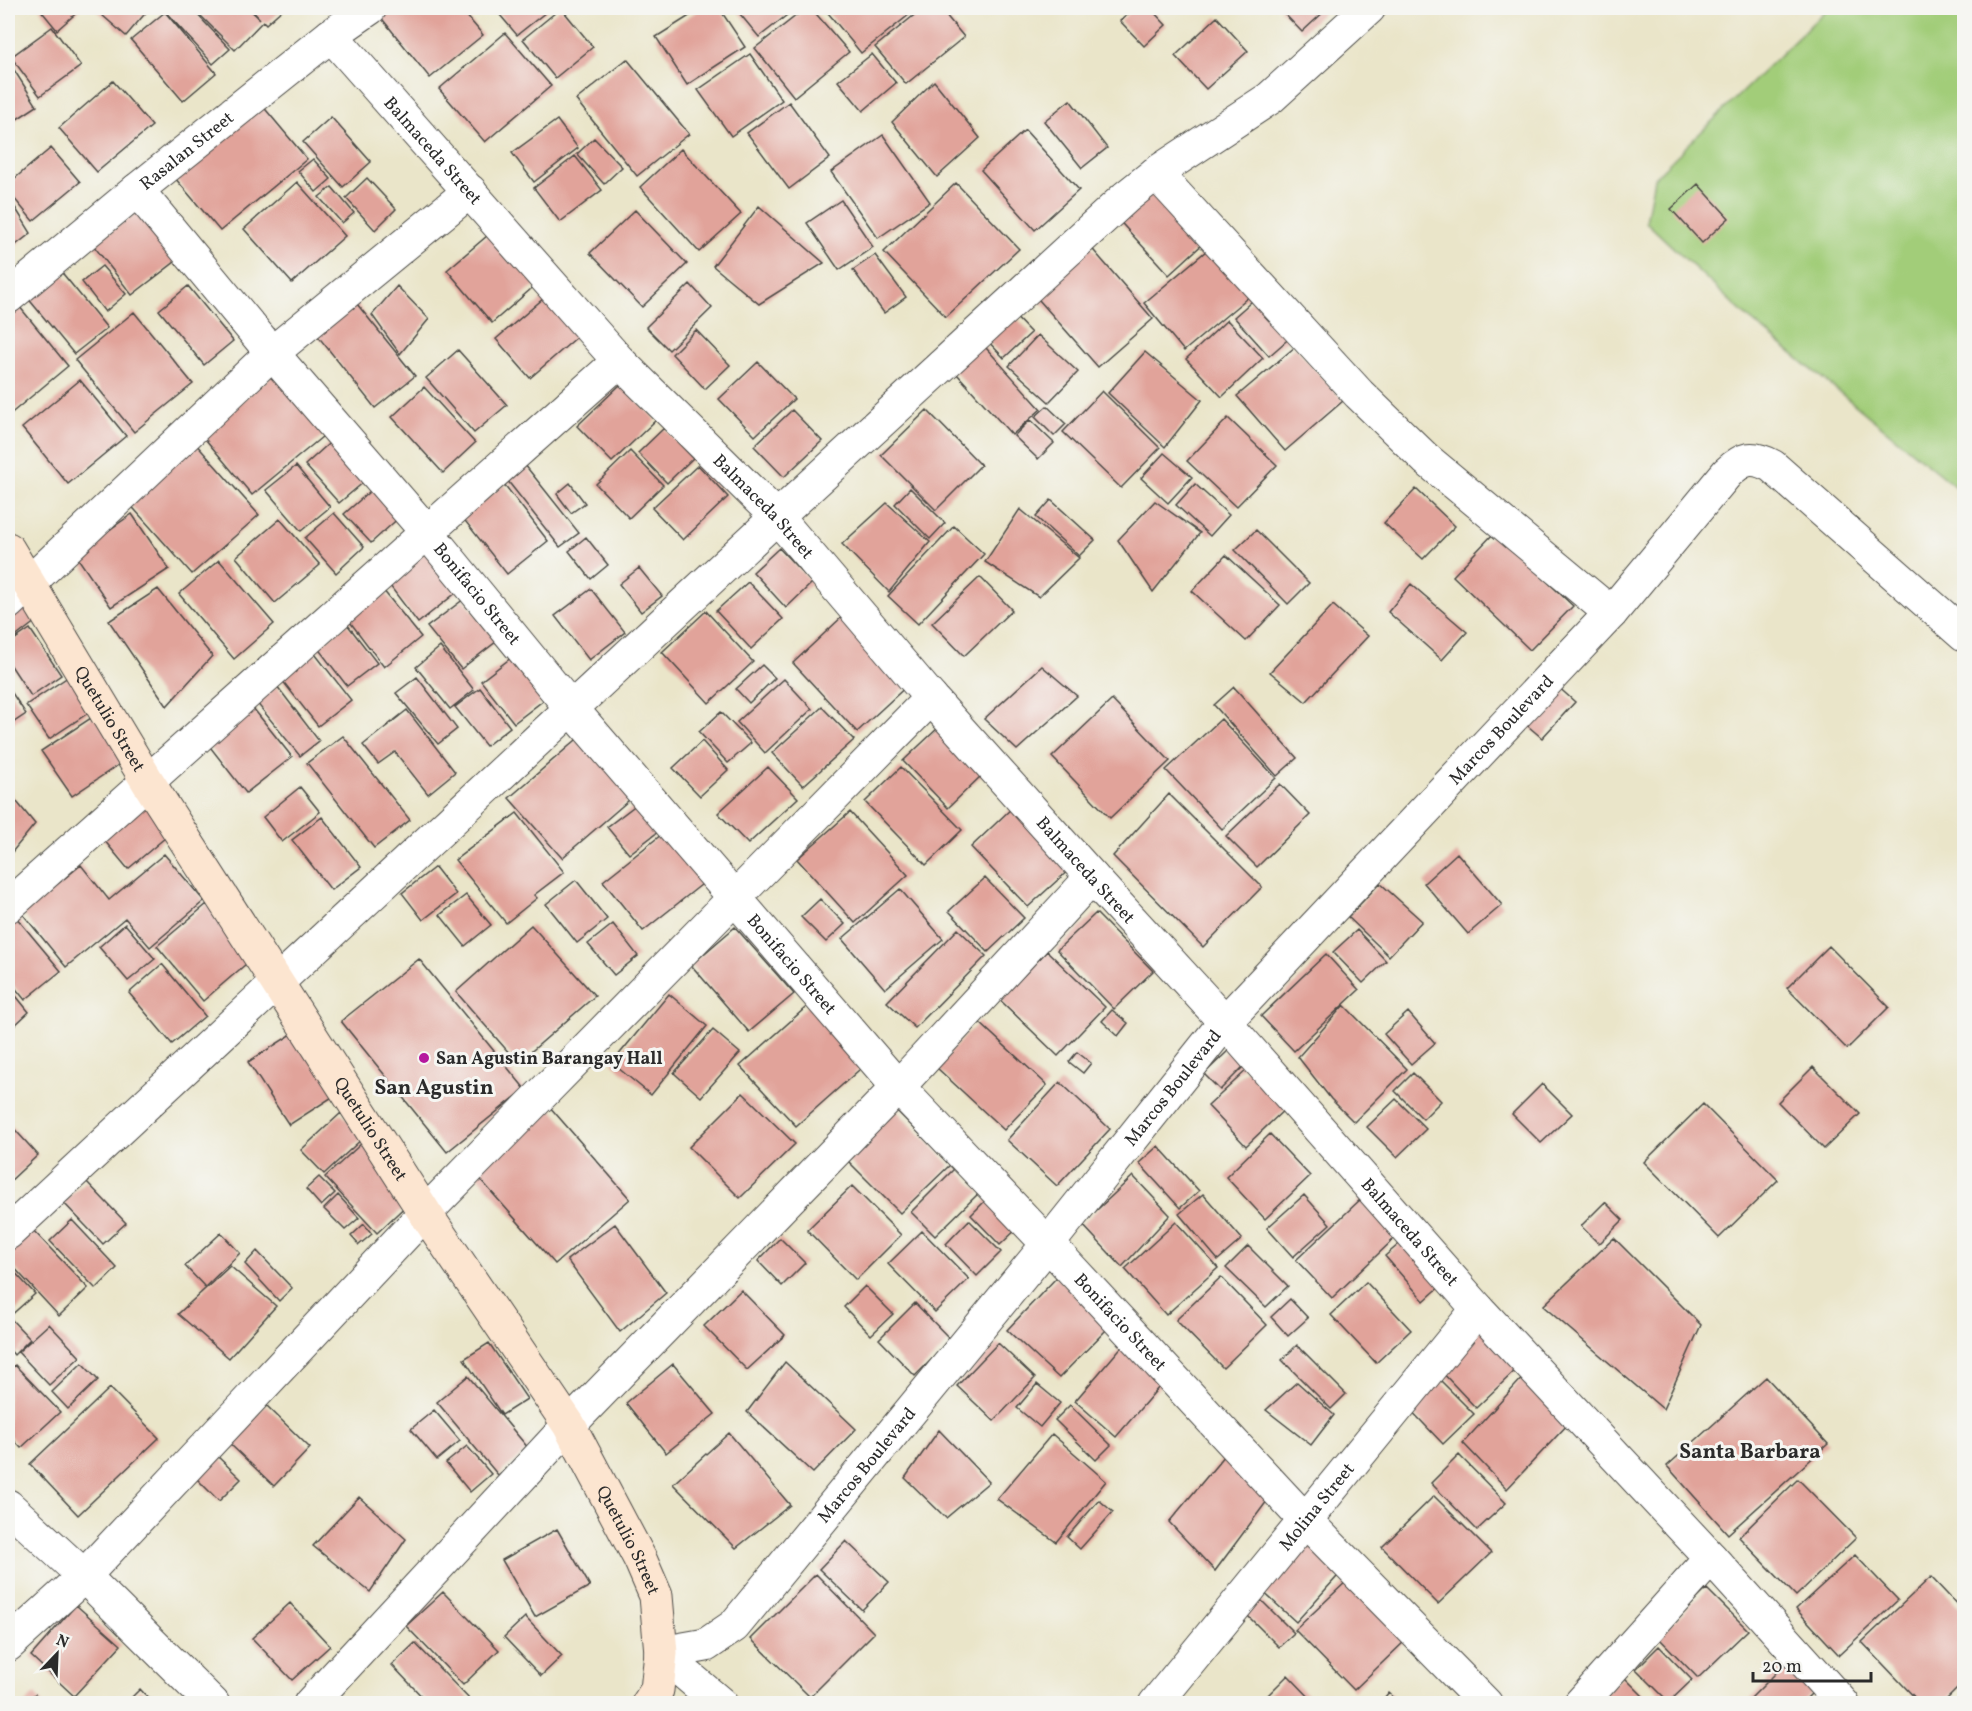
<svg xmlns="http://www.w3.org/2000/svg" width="1972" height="1711" font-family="Vollkorn,serif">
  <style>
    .green { fill: #a2cd79; stroke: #667c52; stroke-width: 1.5 }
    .building { fill: #e1a39a }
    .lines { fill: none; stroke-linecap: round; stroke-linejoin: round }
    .street-casing { stroke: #484743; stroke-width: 35 }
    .secondary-casing { stroke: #484743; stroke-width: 35 }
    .street { stroke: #fff; stroke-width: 33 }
    .secondary { stroke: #fce5d0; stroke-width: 33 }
    .poi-dot { fill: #b5179e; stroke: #f6f6f2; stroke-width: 2 }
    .labels { text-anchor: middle; stroke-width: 6; stroke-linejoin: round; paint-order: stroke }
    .street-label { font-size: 18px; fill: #2b2b2b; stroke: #f6f6f2 }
    .poi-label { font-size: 18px; font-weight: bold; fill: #2b2b2b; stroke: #f6f6f2; text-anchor: start }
    .quarter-label { font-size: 21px; font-weight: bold; fill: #2b2b2b; stroke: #f6f6f2 }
  </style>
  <rect width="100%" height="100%" fill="#f6f6f2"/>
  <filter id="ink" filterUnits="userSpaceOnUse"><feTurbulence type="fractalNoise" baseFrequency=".0167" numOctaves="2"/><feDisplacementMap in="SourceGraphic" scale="12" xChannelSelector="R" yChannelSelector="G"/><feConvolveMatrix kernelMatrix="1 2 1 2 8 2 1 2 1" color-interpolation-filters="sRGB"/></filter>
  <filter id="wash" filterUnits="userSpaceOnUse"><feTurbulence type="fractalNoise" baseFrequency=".008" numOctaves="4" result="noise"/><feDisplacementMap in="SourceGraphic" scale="24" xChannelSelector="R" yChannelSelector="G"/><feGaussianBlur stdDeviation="1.35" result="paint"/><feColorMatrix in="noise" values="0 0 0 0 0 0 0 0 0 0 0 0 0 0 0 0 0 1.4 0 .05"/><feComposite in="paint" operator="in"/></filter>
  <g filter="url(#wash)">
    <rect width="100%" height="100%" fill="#eae5c9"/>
    <path class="green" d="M1828,8H1964V494L1745,315L1646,222L1654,178Z"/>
    <g id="blocks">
      <path class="building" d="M39,8H80L81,9L57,30Z
        M94,8H147L149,9L126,36Z
        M165,8H191L230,49L213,64L163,9Z
        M209,8H248L260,19L250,8H284L266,24L263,21L235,50L201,16Z
        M388,8H460L483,35L430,78L379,15Z
        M494,8H551L517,35Z
        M561,8L593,47L555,78L523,39Z
        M702,8H719L745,47L687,85L656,37Z
        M735,8H796L759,37Z
        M806,8H811L849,52L794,97L755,48Z
        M824,8H914L915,10L861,53Z
        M923,8H940L964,37L906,84L875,47Z
        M1135,8H1150L1166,25L1144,46L1120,21Z
        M1279,8H1328L1302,32Z
        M165,12L216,73L183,101L131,40Z
        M1217,17L1248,51L1206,89L1175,56Z
        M52,27L81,66L40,96L11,57Z
        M505,33L551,86L485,142L439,89Z
        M750,54L782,100L731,136L698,90Z
        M872,54L896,83L863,111L838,81Z
        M627,59L689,134L637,176L576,100Z
        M9,62L37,106L8,125V63Z
        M113,81L152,126L97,172L59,128Z
        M934,81L980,138L937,177L892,122Z
        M256,98L307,159L220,231L169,171Z
        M1070,100L1107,148L1082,168L1044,121Z
        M789,102L830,158L789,189L747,133Z
        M331,117L371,162L343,187L303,142Z
        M557,120L578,148L534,182L512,153Z
        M1025,130L1079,190L1035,230L981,170Z
        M883,135L930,202L878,238L831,172Z
        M594,138L622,167L604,184L577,154Z
        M51,148L80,182L33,221L8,191V184Z
        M681,149L741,214L699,252L640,187Z
        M575,156L602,190L560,222L534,188Z
        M313,159L331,179L316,192L298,171Z
        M367,178L396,209L375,230L346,198Z
        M1151,180L1207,240L1169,275L1114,215Z
        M297,182L345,236L292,283L244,229Z
        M956,183L1019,249L946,317L884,252Z
        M1698,184L1729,218L1702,243L1671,209Z
        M332,187L354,213L342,223L319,197Z
        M8,196L31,233L8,251Z
        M841,200L873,247L839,270L807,223Z
        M759,206L824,263L759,304L713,266Z
        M141,208L180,258L132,295L93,245Z
        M635,210L687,264L642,307L590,253Z
        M494,230L539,282L492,323L447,270Z
        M1088,244L1153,319L1098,367L1032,292Z
        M1212,246L1252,294L1184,351L1144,303Z
        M875,255L906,297L884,313L853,270Z
        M55,264L107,328L74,354L22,291Z
        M102,266L126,294L105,312L82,282Z
        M690,284L712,308L669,350L646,327Z
        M188,286L233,341L204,365L159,310Z
        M397,286L429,319L400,354L372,315Z
        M551,292L585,330L530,378L496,339Z
        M1259,295L1293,335L1269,356L1234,317Z
        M357,304L415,376L375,408L317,335Z
        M19,306L68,366L8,416V316Z
        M1008,309L1031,333L1004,358L982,335Z
        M134,312L193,384L134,432L75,360Z
        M1227,320L1263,358L1222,397L1186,359Z
        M696,330L730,365L705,389L672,354Z
        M1038,335L1078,372L1049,402L1009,366Z
        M977,338L1041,409L1012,435L948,364Z
        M1295,347L1343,401L1285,451L1237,396Z
        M458,350L507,405L474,433L426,378Z
        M1145,352L1202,400L1165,447L1108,393Z
        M758,362L794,399L755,436L719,399Z
        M278,371L328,432L252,495L201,434Z
        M80,380L126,436L68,484L22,428Z
        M621,384L656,420L612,462L577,426Z
        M424,387L475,443L443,473L392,417Z
        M1102,391L1160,448L1121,488L1063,432Z
        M1047,406L1066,424L1054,436L1035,417Z
        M792,410L822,441L784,477L754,446Z
        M927,410L981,465L936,510L881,455Z
        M1228,418L1277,465L1236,507L1187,461Z
        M1030,420L1054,443L1038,459L1014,436Z
        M664,428L693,458L667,483L638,453Z
        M336,437L371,476L339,503L305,465Z
        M194,442L259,515L192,574L127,501Z
        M630,451L663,485L629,518L596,484Z
        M1164,453L1192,477L1168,503L1141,478Z
        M525,465L579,533L560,547L507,480Z
        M698,465L728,497L683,540L652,508Z
        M296,466L330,507L301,531L266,490Z
        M570,483L585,503L571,513L557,494Z
        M504,484L548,541L507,574L462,517Z
        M1195,484L1229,515L1210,536L1176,505Z
        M377,485L403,514L371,543L344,514Z
        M910,488L945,523L930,539L895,504Z
        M1416,489L1455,526L1423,559L1384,523Z
        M1051,500L1095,540L1079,556L1036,517Z
        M1155,501L1200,533L1153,592L1118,540Z
        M887,503L930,542L889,592L842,544Z
        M1020,509L1079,558L1039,597L985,562Z
        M334,513L364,547L336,573L305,538Z
        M132,514L169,569L111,607L75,554Z
        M280,519L320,565L275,603L236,557Z
        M954,526L984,554L918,624L888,596Z
        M1256,530L1309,583L1288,604L1235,550Z
        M1495,532L1573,606L1530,650L1453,576Z
        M586,537L608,565L591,579L569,551Z
        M431,547L462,588L418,623L387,582Z
        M779,548L812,583L786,608L753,572Z
        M1226,555L1280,605L1246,641L1192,591Z
        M219,560L274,624L234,659L179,594Z
        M639,568L662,596L641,612L619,584Z
        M980,577L1012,610L964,656L932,623Z
        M748,582L783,619L751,649L716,611Z
        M1411,584L1467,632L1442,660L1388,612Z
        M158,589L212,656L167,706L109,621Z
        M591,589L625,632L589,660L555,616Z
        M383,590L421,637L384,667L347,618Z
        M22,596L40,618L14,638L8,629V608Z
        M464,599L497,641L461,669L427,627Z
        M1333,605L1368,636L1306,702L1270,672Z
        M706,611L753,662L709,703L662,652Z
        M845,614L910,683L857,732L793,663Z
        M347,624L377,663L347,686L317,647Z
        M30,629L61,675L31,696L8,661V644Z
        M440,647L474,690L450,709L416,667Z
        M312,650L351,700L318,726L278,675Z
        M516,654L549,696L514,723L481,681Z
        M762,665L775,678L749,703L736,689Z
        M1042,666L1077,696L1017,750L984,719Z
        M71,675L94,709L49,739L26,705Z
        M417,677L457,729L438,744L396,693Z
        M784,679L812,709L765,753L737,722Z
        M1555,684L1575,702L1542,738L1522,721Z
        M277,686L319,741L300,756L256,702Z
        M8,687L26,714L8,726Z
        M1234,687L1297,758L1277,776L1214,705Z
        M480,688L510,727L486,746L455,707Z
        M1112,700L1170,761L1110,818L1052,757Z
        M822,707L854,740L803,786L772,753Z
        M253,708L292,757L246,793L207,743Z
        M407,710L455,772L428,794L395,752L378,764L363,745Z
        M721,712L751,743L728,763L699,732Z
        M97,714L127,759L72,796L41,751Z
        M1221,719L1276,778L1222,829L1166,770Z
        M939,727L984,773L948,808L903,761Z
        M583,734L636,794L562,858L509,798Z
        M343,736L410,820L374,848L307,763Z
        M702,741L728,770L700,796L673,768Z
        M768,767L798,798L748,844L718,813Z
        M901,767L962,830L926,865L865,802Z
        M1280,784L1310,815L1257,867L1226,836Z
        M300,787L320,812L282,842L263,817Z
        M8,791L35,824L8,857Z
        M1169,794L1262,887L1203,947L1113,856Z
        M143,798L172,832L128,869L99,834Z
        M641,801L663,828L629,854L607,827Z
        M1013,807L1071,868L1028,907L971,847Z
        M850,812L908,875L855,923L797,859Z
        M517,813L564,872L534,895L537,898L506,923L455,860Z
        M322,817L361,867L331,890L292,840Z
        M666,831L706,881L643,931L603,881Z
        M1457,853L1502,905L1468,934L1424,883Z
        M164,854L204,901L150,947L125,918L66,967L22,913L81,865L109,900Z
        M435,867L456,894L423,920L402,893Z
        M985,878L1024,918L988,952L949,911Z
        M576,880L607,919L577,943L546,904Z
        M1380,883L1422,921L1389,956L1348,917Z
        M900,889L943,939L885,989L842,939Z
        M466,895L491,925L465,946L440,915Z
        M820,899L845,924L826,942L801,917Z
        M207,904L253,958L203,1001L157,946Z
        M1096,913L1153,971L1114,1009L1057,950Z
        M16,917L61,971L25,1000L8,979V924Z
        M125,924L155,959L128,981L99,947Z
        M613,924L638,956L614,975L588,944Z
        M531,925L595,996L518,1063L456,992Z
        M735,927L794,994L749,1032L691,965Z
        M958,929L986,956L915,1028L887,1002Z
        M1357,930L1386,961L1363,983L1333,952Z
        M1829,946L1889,1007L1847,1049L1787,988Z
        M1047,951L1105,1007L1058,1056L1000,1000Z
        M1326,954L1359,990L1294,1051L1261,1016Z
        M419,959L525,1089L447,1152L341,1021Z
        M162,964L205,1016L172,1044L129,993Z
        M8,986L29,1012L15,1025L8,1015Z
        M669,994L707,1026L651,1095L612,1063Z
        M813,1001L868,1062L796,1126L740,1066Z
        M1344,1005L1407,1069L1354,1122L1331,1099L1298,1057Z
        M1112,1010L1128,1023L1118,1036L1102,1021Z
        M1408,1012L1435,1043L1411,1064L1384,1034Z
        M979,1022L1047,1085L1004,1130L936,1067Z
        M713,1030L740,1053L701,1097L674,1073Z
        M295,1032L337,1094L289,1125L248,1062Z
        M1231,1048L1246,1064L1220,1090L1204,1074Z
        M1077,1052L1091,1063L1083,1073L1069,1062Z
        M1813,1067L1860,1114L1824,1149L1778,1102Z
        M1249,1068L1287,1107L1246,1146L1208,1106Z
        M1413,1073L1441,1101L1423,1119L1395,1091Z
        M1060,1082L1110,1129L1057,1186L1007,1140Z
        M1542,1084L1572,1114L1541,1143L1512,1114Z
        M743,1093L795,1144L740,1198L689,1147Z
        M1396,1099L1426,1129L1397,1157L1367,1127Z
        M1703,1104L1778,1180L1719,1238L1644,1162Z
        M549,1106L630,1199L555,1264L473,1171Z
        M896,1110L950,1165L900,1213L846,1159Z
        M341,1113L364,1137L324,1174L301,1150Z
        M8,1122L38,1155L8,1183Z
        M1270,1134L1310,1176L1265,1219L1226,1177Z
        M362,1143L414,1198L377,1233L325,1177Z
        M1158,1146L1199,1191L1180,1208L1139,1163Z
        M955,1168L980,1192L935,1236L911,1212Z
        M1133,1176L1170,1215L1122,1267L1082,1224Z
        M319,1177L335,1193L321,1206L306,1189Z
        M86,1181L126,1223L103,1244L63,1202Z
        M852,1186L901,1235L856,1280L807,1230Z
        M993,1193L1023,1223L1000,1245L971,1215Z
        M1203,1194L1242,1239L1218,1260L1179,1214Z
        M338,1195L359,1218L345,1230L324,1209Z
        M1304,1195L1330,1224L1293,1257L1267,1228Z
        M1362,1198L1397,1236L1332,1298L1296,1260Z
        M1605,1202L1623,1220L1599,1244L1581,1226Z
        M72,1220L117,1268L96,1289L50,1241Z
        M969,1220L1001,1252L977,1276L946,1244Z
        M1176,1222L1218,1268L1166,1315L1125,1269Z
        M364,1224L372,1234L359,1245L351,1236Z
        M615,1224L666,1293L620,1332L567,1260Z
        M30,1227L88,1288L59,1316L8,1261V1248Z
        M922,1231L969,1279L935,1312L888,1264Z
        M221,1233L240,1253L205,1287L185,1266Z
        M780,1238L805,1263L782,1286L758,1261Z
        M1614,1238L1701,1325L1663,1409L1543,1306Z
        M1405,1239L1444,1283L1424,1301L1385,1256Z
        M1248,1246L1288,1286L1266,1307L1226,1268Z
        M257,1251L292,1288L279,1301L245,1264Z
        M8,1265L35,1294L9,1317L8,1315Z
        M230,1266L276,1306L229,1358L178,1314Z
        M1057,1277L1109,1327L1059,1378L1007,1330Z
        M1221,1277L1267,1325L1223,1368L1176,1320Z
        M1366,1282L1411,1330L1376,1363L1331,1315Z
        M865,1286L893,1314L871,1335L844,1307Z
        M741,1290L785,1335L747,1370L704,1326Z
        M1290,1299L1308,1318L1288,1336L1271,1317Z
        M915,1303L951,1340L915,1376L879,1339Z
        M9,1317L30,1339L14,1355L8,1348V1319Z
        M49,1324L80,1357L49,1385L18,1352Z
        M1481,1326L1520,1366L1476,1408L1438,1368Z
        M489,1343L527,1399L502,1415L464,1359Z
        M998,1343L1035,1378L994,1421L957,1386Z
        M1124,1344L1165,1380L1116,1437L1075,1401Z
        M1297,1345L1346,1394L1331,1409L1282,1360Z
        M785,1362L856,1429L813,1473L747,1412Z
        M82,1363L98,1380L68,1409L52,1392Z
        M673,1364L715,1414L666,1453L626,1403Z
        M15,1365L60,1412L21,1448L8,1434V1372Z
        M1435,1375L1474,1414L1443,1444L1405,1404Z
        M1525,1375L1570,1422L1507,1489L1463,1443Z
        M468,1376L529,1449L498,1475L437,1402Z
        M1766,1377L1828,1444L1728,1534L1667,1466Z
        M1297,1382L1334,1415L1311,1445L1266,1410Z
        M1037,1384L1060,1403L1040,1427L1017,1408Z
        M110,1388L159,1438L78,1515L30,1464Z
        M266,1405L310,1448L274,1486L229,1443Z
        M1070,1405L1111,1445L1096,1460L1055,1420Z
        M434,1410L460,1441L437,1460L411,1429Z
        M939,1430L989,1482L946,1518L905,1478Z
        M729,1433L790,1505L736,1548L673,1484Z
        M1052,1434L1106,1481L1056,1542L997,1499Z
        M467,1446L491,1474L470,1492L446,1463Z
        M1231,1448L1270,1497L1215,1571L1169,1522Z
        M213,1452L241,1479L219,1501L191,1473Z
        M1459,1455L1506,1503L1477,1530L1431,1483Z
        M1798,1479L1856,1538L1796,1596L1739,1537Z
        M1434,1496L1491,1553L1438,1604L1382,1547Z
        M359,1497L406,1539L370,1592L313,1546Z
        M1099,1500L1113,1512L1080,1549L1067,1537Z
        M557,1529L590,1586L535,1617L502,1560Z
        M1309,1534L1346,1567L1296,1622L1259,1588Z
        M846,1541L889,1582L862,1610L819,1569Z
        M1855,1555L1898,1600L1839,1655L1796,1609Z
        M816,1574L874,1633L810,1697L751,1639Z
        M1931,1577L1964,1612V1682L1942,1704H1921L1862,1642Z
        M1349,1579L1407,1639L1354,1690L1295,1630Z
        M1707,1589L1748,1630L1698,1678L1658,1637Z
        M443,1592L499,1650L463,1685L406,1626Z
        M1261,1600L1294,1633L1279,1647L1246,1614Z
        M290,1603L330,1646L292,1680L252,1638Z
        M76,1605L121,1645L74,1696L31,1656Z
        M525,1617L562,1656L541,1676L504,1637Z
        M415,1643L474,1704H429L392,1665Z
        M1659,1646L1692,1680L1669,1702L1636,1669Z
        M1791,1658L1819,1686L1801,1704H1745Z
        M1288,1675L1316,1704H1259Z
        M1623,1676L1651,1704H1594Z
        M140,1689L154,1704H125Z
        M1389,1693L1401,1704H1380Z
        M35,1694L43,1704H24Z"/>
    </g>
  </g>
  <g filter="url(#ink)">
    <use href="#blocks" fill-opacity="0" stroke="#484743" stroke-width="1.5"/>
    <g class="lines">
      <g class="street-casing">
        <g id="street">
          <path id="s1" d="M331,35L619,361L777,517L931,698L1092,877L1225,1022L1478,1309L1711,1558L1843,1704"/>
          <path d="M1156,173L1359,394L1426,459L1611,613"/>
          <path id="s2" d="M137,190L272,353L426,531L571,708L898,1087L1048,1244L1304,1519L1486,1704"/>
          <path id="s3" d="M8,297L137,190L331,35L370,8"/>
          <path d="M8,603L272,353L470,191"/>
          <path d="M8,906L619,361"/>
          <path d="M8,1233L777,517L1126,197L1156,173L1270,98L1369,8"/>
          <path d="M8,1506L84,1576L213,1704"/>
          <path d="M8,1645L84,1576L425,1213L931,698"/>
          <path id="s4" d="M661,1653L706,1645L734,1626L1048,1244L1225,1022L1611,613L1727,473C1743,458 1752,455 1772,466L1964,635"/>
          <path d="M661,1653L721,1704"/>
          <path d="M310,1704L569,1425L898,1087L1092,877"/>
          <path id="s5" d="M1155,1704L1478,1309"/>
          <path d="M1580,1704L1711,1558"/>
        </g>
      </g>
      <g class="secondary-casing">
        <g id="secondary">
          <path id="s6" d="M8,549L148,782L425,1213L569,1425L640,1559L656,1596L661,1653L657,1690L648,1704"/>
        </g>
      </g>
      <use href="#street" class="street"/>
      <use href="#secondary" class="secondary"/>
    </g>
  </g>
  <circle class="poi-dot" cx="424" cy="1058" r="6"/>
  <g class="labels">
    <g class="street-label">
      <text dy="6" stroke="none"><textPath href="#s3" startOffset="231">Rasalan Street</textPath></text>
      <text dy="6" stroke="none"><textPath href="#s1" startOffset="154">Balmaceda Street</textPath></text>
      <text dy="6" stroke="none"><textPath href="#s1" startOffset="640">Balmaceda Street</textPath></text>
      <text dy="6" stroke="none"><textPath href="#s2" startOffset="528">Bonifacio Street</textPath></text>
      <text dy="6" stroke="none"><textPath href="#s6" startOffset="198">Quetulio Street</textPath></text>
      <text dy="6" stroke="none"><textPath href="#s4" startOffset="1260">Marcos Boulevard</textPath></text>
      <text dy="6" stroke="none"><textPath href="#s1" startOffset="1126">Balmaceda Street</textPath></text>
      <text dy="6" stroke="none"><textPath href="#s2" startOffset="1014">Bonifacio Street</textPath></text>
      <text dy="6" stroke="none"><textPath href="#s4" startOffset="774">Marcos Boulevard</textPath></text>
      <text dy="6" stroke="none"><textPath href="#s6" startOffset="684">Quetulio Street</textPath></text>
      <text dy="6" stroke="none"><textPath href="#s1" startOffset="1612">Balmaceda Street</textPath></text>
      <text dy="6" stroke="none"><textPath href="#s2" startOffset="1500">Bonifacio Street</textPath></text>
      <text dy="6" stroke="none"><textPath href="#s4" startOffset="288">Marcos Boulevard</textPath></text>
      <text dy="6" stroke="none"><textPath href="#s5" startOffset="255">Molina Street</textPath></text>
      <text dy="6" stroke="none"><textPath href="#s6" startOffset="1170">Quetulio Street</textPath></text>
    </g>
    <g class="poi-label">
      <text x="436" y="1064">San Agustin Barangay Hall</text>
    </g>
    <g class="quarter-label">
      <text x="434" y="1094">San Agustin</text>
      <text x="1750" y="1458">Santa Barbara</text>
    </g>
  </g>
  <rect width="1972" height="1711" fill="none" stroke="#f6f6f2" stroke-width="30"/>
  <g transform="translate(57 1654) rotate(23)" stroke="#f6f6f2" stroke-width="4.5" paint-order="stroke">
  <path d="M0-4.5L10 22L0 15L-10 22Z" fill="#2b2b2b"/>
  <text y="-9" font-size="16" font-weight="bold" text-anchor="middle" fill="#2b2b2b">N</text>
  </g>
  <path d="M1753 1672v9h118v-9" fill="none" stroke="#2b2b2b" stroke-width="3"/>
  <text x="1762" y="1672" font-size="18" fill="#2b2b2b" stroke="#f6f6f2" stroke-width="4.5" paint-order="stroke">20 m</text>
</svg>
